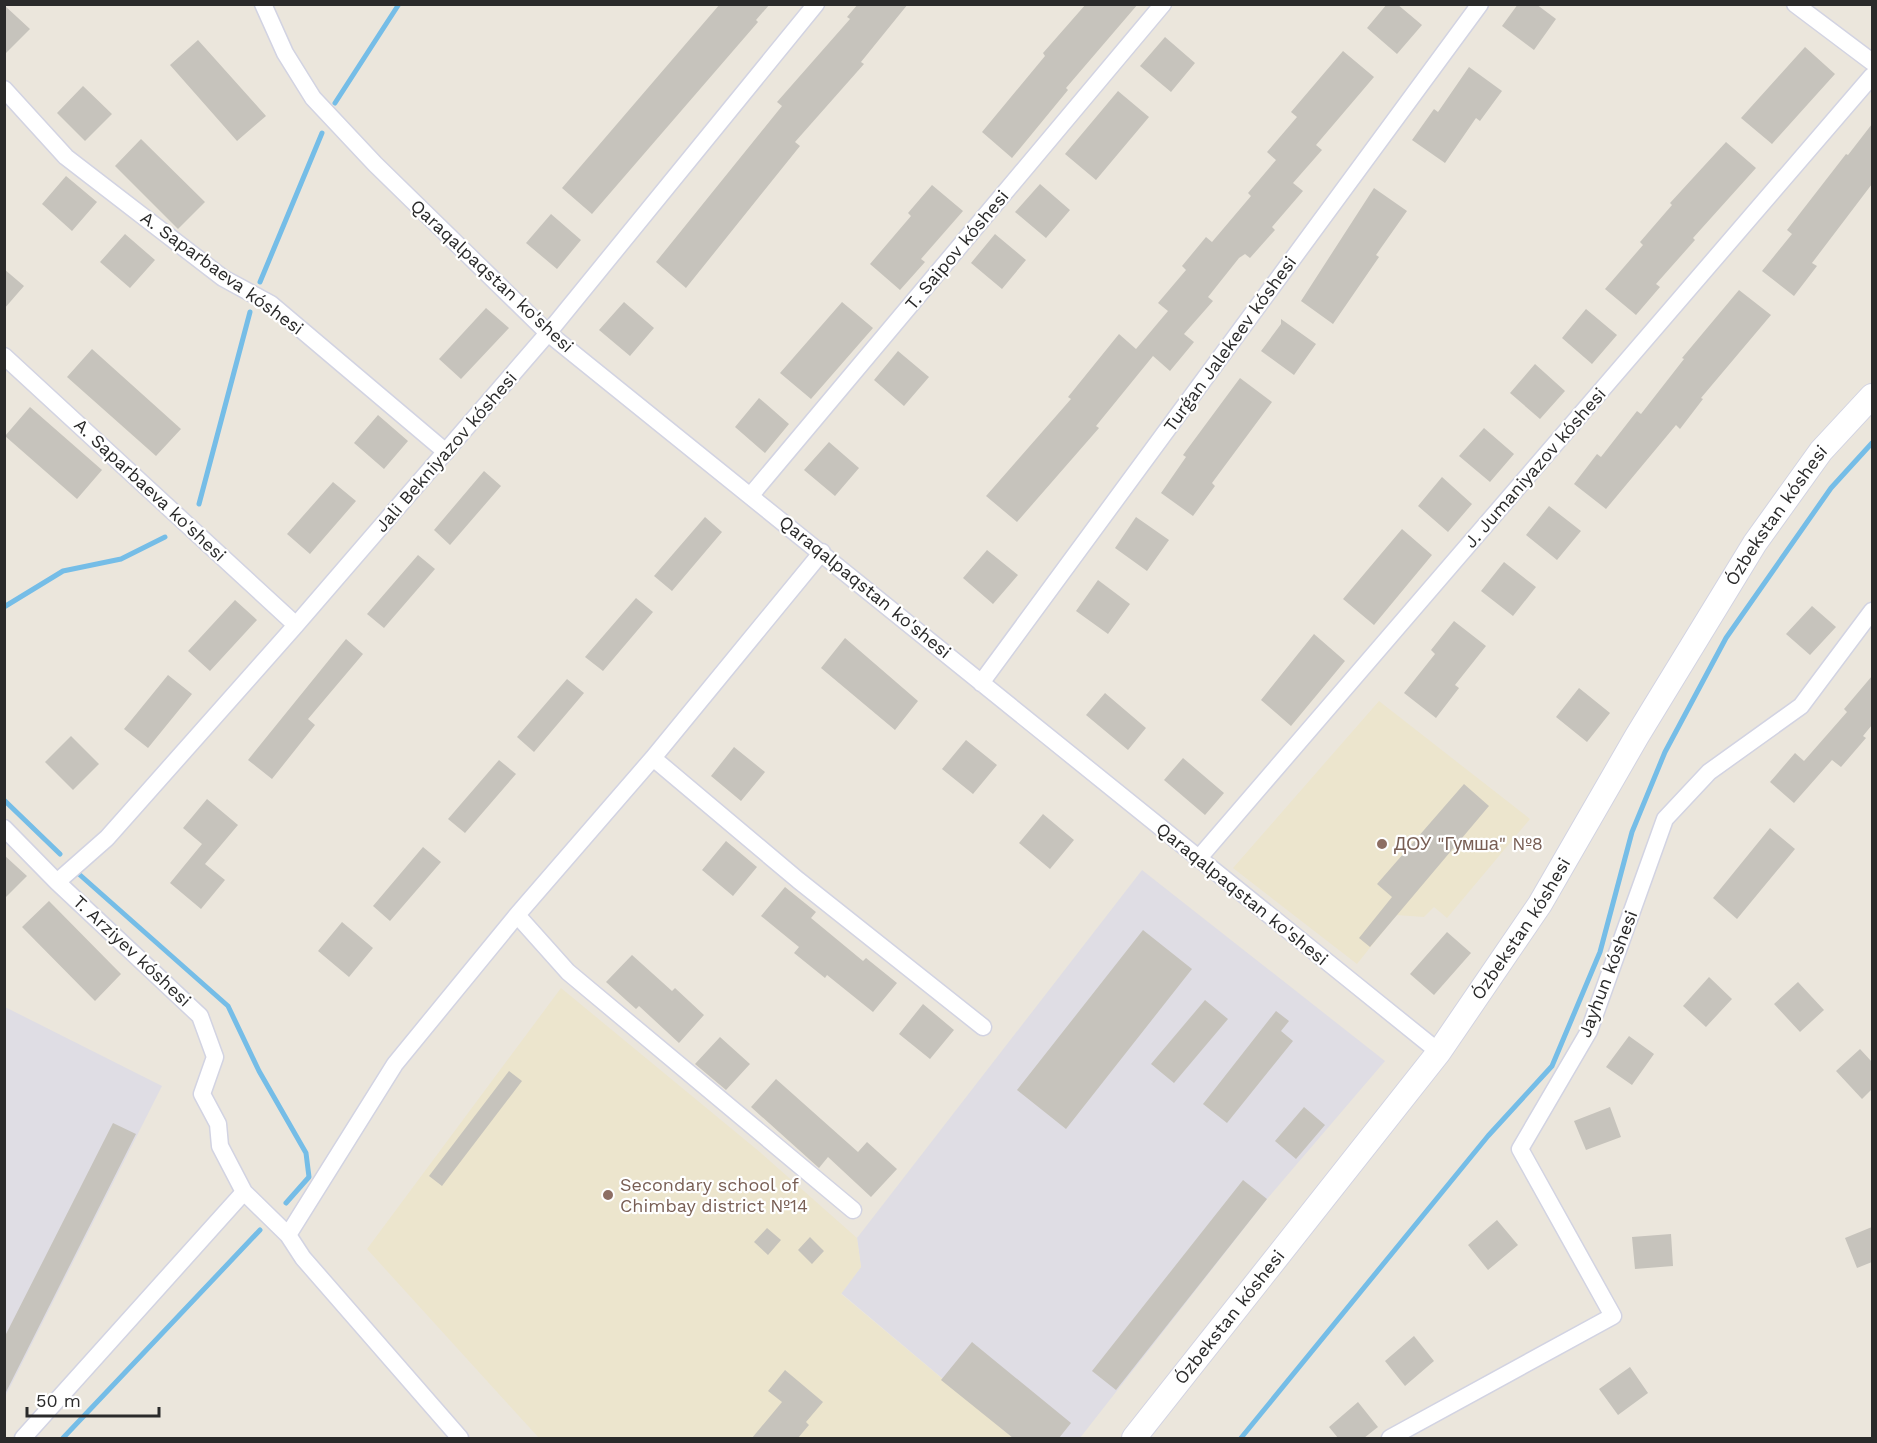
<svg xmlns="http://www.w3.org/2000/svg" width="1877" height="1443" font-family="'Work Sans',sans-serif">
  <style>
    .industrial { fill: #dfdde4 }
    .education { fill: #ece5cd }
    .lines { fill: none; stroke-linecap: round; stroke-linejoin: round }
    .stream { stroke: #75bde7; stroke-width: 5 }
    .building { fill: #c6c3bc }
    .street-casing { stroke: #d2d3e2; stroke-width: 19 }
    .secondary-casing { stroke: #d2d3e2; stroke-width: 26 }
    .street { stroke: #fff; stroke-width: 16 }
    .secondary { stroke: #fff; stroke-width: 24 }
    .education-dot { fill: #8d6e63; stroke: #fff; stroke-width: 2 }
    .labels { text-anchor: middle; stroke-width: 4.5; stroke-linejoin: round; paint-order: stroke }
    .street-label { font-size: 18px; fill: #2a2a2a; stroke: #fff }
    .education-label { font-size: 18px; fill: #785e54; stroke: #fff; text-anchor: start }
  </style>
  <rect width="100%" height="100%" fill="#ebe6dc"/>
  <path class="industrial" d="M1142,870L1385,1061L1267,1199L1080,1438H1013L841,1293L861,1267L857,1238Z
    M5,1007L162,1086L5,1397Z"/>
  <path class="education" d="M1379,701L1530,819L1447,918L1434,907L1424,917L1396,915L1357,964L1233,868Z
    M561,988L761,1153L857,1238L861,1267L841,1294L1013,1438H539L367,1249Z"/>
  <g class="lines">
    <path class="stream" d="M335,103L399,4
      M260,282L322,133
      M199,504L250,312
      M4,607L63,571L121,559L165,537
      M4,800L60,854
      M80,875L228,1006L259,1071L306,1153L309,1177L286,1203
      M63,1438L260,1230
      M1241,1438L1488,1136L1552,1066L1600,952L1632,832L1665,752L1726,638L1831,488L1872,443"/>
  </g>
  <path class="building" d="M720,4H770L756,20L758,22L592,214L562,188Z
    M858,4H908L861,62L864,64L795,142L800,146L686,288L656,262L782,106L777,102L850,19L847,17Z
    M1086,4H1138L1066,88L1068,90L1012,158L982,132L1045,56L1043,53Z
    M1387,4H1397L1422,25L1397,54L1367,28Z
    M1518,4H1536L1556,19L1534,50L1502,26Z
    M4,5L30,29L4,55Z
    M1165,37L1195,63L1171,92L1140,66Z
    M198,40L266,116L237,141L170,65Z
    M1805,47L1835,74L1772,144L1741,118Z
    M1343,51L1374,77L1316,145L1322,150L1293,183L1303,191L1272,227L1275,230L1250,258L1245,254L1239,258L1208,297L1213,301L1184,334L1194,342L1170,371L1153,356L1096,426L1099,428L1017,522L986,496L1071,399L1068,397L1119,334L1136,349L1168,311L1158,303L1186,270L1182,266L1206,237L1212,242L1251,196L1248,193L1276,160L1267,152L1297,117L1291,112Z
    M1469,67L1502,91L1480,121L1476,118L1445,163L1412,140L1434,109L1438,112Z
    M83,86L112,114L85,141L57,113Z
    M1118,91L1149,117L1096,180L1065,154Z
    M1872,124V184L1812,263L1817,266L1794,296L1762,271L1792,234L1787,230L1846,154L1848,155Z
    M141,139L205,202L178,229L115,166Z
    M1726,142L1756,168L1693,238L1695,240L1656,284L1660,287L1636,315L1605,289L1643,245L1640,242L1672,205L1670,203Z
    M66,176L97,202L72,231L42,204Z
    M1040,184L1070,210L1046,238L1015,212Z
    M932,185L963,211L921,259L925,262L900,290L870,264L911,216L908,213Z
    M1374,188L1407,211L1376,255L1379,257L1333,324L1301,301Z
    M551,214L581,240L557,269L526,243Z
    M125,234L155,260L130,288L100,262Z
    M995,234L1026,260L1002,289L971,263Z
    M4,269L24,286L4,309Z
    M1739,290L1771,315L1701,398L1703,399L1680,429L1676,425L1606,509L1574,484L1597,454L1601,457L1637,411L1641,414L1684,359L1682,358Z
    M624,302L654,328L630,356L599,330Z
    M842,302L873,328L811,399L780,373Z
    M486,308L509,328L461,379L439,359Z
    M1586,309L1617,335L1592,364L1562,338Z
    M1281,319L1316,344L1294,375L1261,351L1281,324Z
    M92,349L181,429L156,456L67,377Z
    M898,351L929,377L904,406L874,380Z
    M1535,364L1565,391L1540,419L1510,393Z
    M1240,378L1272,402L1212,483L1215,486L1193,516L1161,493L1186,457L1183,455Z
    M759,398L789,424L765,453L735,427Z
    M30,407L102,470L77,499L5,436Z
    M378,415L408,441L384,469L354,443Z
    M1484,428L1514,454L1490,482L1459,456Z
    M829,442L859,468L835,496L804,470Z
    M484,471L501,486L450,545L434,530Z
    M1442,477L1472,504L1448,532L1418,506Z
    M333,482L356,501L310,554L287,534Z
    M1549,506L1581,531L1557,560L1526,535Z
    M705,517L722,532L672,591L654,576Z
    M1136,517L1169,540L1147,571L1115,548Z
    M1402,529L1432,555L1374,625L1343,599Z
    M987,550L1018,575L993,604L963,578Z
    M418,555L435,569L384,628L367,614Z
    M1504,562L1536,587L1513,616L1481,591Z
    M1098,580L1130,604L1108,634L1076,611Z
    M636,598L653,612L603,671L585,657Z
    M235,600L257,620L210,671L188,651Z
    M1812,606L1836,627L1810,655L1786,634Z
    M1454,621L1486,646L1455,685L1459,688L1436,718L1404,693L1435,654L1431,650Z
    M1314,634L1345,661L1291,726L1261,700Z
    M845,638L918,701L895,730L821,668Z
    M346,639L363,654L308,719L315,725L272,779L248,760Z
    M168,675L192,694L148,748L124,729Z
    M1872,676V725L1863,736L1866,738L1841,767L1832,760L1794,803L1770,782L1795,753L1804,761L1847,712L1844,709Z
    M567,679L584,693L534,752L517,737Z
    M1579,688L1610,713L1587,742L1556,717Z
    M1105,693L1146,728L1128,750L1086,715Z
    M71,736L99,764L73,790L45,762Z
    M966,740L997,765L973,794L942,769Z
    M734,747L765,772L741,801L711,776Z
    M1183,758L1224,793L1205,815L1164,780Z
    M499,760L516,774L465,833L448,819Z
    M1464,784L1489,806L1370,947L1359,938L1392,897L1377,884Z
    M207,799L238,825L205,864L225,880L201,909L170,883L202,844L183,828Z
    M1043,814L1074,840L1050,869L1019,843Z
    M1770,828L1795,849L1737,919L1713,898Z
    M726,841L757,867L733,896L702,870Z
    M423,847L441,862L390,921L373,906Z
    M4,855L27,876L4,899Z
    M785,887L816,912L811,918L863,961L866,958L897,983L873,1012L827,975L825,978L794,953L799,947L761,916Z
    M49,901L121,974L95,1001L22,927Z
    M342,922L373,948L349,977L318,951Z
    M1143,930L1192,969L1066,1129L1017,1090Z
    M1447,932L1471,953L1434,995L1410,974Z
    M632,955L672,991L675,988L704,1015L679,1043L639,1006L636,1009L606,982Z
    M1709,977L1732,999L1706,1027L1683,1006Z
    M1798,982L1824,1010L1800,1032L1774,1004Z
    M1205,1000L1228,1019L1174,1083L1151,1064Z
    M923,1004L954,1030L930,1059L899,1034Z
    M1276,1011L1289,1021L1281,1031L1293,1041L1227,1123L1203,1104Z
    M1629,1036L1654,1054L1632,1085L1606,1067Z
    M720,1037L750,1064L726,1090L695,1064Z
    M1860,1049L1872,1062V1089L1862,1099L1836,1071Z
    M509,1071L522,1081L442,1186L429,1176Z
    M776,1079L858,1152L867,1142L897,1169L871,1197L828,1157L819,1168L751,1107Z
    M1304,1107L1325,1125L1296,1159L1275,1141Z
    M1610,1107L1621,1137L1586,1150L1574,1121Z
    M113,1123L136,1134L4,1396V1338Z
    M1243,1180L1267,1199L1116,1390L1092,1371Z
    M1497,1220L1518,1245L1488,1270L1468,1245Z
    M1872,1227V1262L1857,1268L1845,1238Z
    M767,1228L781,1240L768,1255L754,1242Z
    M1671,1234L1673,1266L1635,1269L1632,1237Z
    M810,1237L824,1251L812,1264L798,1250Z
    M1414,1336L1434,1361L1405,1386L1385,1361Z
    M972,1342L1071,1423L1059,1438H1013L941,1380Z
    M1630,1367L1648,1393L1618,1415L1599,1389Z
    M785,1370L823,1402L806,1422L809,1425L798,1438H752L782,1402L768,1391Z
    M1358,1402L1378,1427L1364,1438H1338L1329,1427Z"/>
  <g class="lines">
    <g class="street-casing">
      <path id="street" d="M263,4L285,53L313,98L375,164L548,333L1439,1052
        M1795,4L1872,62
        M4,89L66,157L223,278L271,304L446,452
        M4,356L296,625
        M751,495L1163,4
        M981,683L1480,4
        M653,758L798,880L983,1027
        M4,828L57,882L200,1016L215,1057L202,1094L218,1124L220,1146L244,1192L288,1235L303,1258L460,1438
        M1198,859L1872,76
        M57,882L107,838L296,625L548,333L816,4
        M517,915L568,972L853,1210
        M288,1235L395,1064L517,915L653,758L822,552
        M23,1438L244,1192
        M1390,1438L1613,1316L1520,1149L1589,1031L1665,819L1709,772L1801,706L1872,611"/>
    </g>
    <g class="secondary-casing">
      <g id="secondary">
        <path id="s1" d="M1134,1438L1439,1052L1540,904L1637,736L1755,543L1821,451L1872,396"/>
      </g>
    </g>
    <use href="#street" class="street"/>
    <use href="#secondary" class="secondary"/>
  </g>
  <g class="education-dot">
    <circle cx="1382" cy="844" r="6"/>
    <circle cx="608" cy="1195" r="6"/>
  </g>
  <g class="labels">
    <g class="street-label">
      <text transform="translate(957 250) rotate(-50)" y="6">T. Saipov kóshesi</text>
      <text transform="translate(222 273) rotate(36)" y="6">A. Saparbaeva kóshesi</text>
      <text transform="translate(492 276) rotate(43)" y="6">Qaraqalpaqstan ko'shesi</text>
      <text transform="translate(1230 344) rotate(-54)" y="6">Turǵan Jalekeev kóshesi</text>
      <text transform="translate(446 452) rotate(-49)" y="6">Jali Bekniyazov kóshesi</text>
      <text transform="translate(1535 468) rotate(-49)" y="6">J. Jumaniyazov kóshesi</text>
      <text transform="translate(150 490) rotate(43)" y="6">A. Saparbaeva ko'shesi</text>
      <text dy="6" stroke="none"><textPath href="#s1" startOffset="1126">Ózbekstan kóshesi</textPath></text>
      <text transform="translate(865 587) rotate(39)" y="6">Qaraqalpaqstan ko'shesi</text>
      <text transform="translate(1242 894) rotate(39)" y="6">Qaraqalpaqstan ko'shesi</text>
      <text dy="6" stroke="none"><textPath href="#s1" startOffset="640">Ózbekstan kóshesi</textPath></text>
      <text transform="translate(132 951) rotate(43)" y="6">T. Arziyev kóshesi</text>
      <text transform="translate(1608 974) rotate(-69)" y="6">Jayhun kóshesi</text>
      <text dy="6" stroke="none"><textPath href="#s1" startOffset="154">Ózbekstan kóshesi</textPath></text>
    </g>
    <g class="education-label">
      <text x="1394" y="850">ДОУ "Гумша" №8</text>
      <text x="620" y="1191">Secondary school of<tspan x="620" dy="21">Chimbay district №14</tspan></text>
    </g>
  </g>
  <rect width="1877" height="1443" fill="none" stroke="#2a2a2a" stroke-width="12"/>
  <path d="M27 1407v9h132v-9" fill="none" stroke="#2a2a2a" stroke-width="3"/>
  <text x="36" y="1407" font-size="18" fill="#2a2a2a" stroke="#ffffff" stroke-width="4.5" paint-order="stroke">50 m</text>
</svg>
